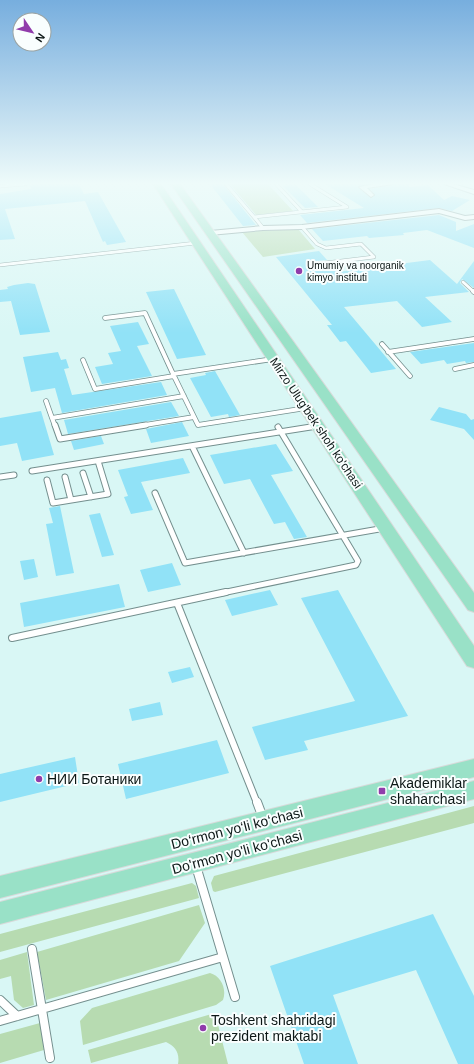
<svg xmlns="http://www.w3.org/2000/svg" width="474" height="1064" font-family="Arial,sans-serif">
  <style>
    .green { fill: #b7dbb1 }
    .building { fill: #91e2f7 }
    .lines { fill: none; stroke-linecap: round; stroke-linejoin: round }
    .service-far4-casing { stroke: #748f8e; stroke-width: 4 }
    .service-far3-casing { stroke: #748f8e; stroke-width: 5.5 }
    .service-far2-casing { stroke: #748f8e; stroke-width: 7 }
    .service-far1-casing { stroke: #748f8e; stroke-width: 8 }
    .service-casing { stroke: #748f8e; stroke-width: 10 }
    .minor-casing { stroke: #748f8e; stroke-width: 2 }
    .primary-casing { stroke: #d8dada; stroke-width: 2 }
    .service-far4 { stroke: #fff; stroke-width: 3 }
    .service-far3 { stroke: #fff; stroke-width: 4 }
    .service-far2 { stroke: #fff; stroke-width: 5 }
    .service-far1 { stroke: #fff; stroke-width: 6 }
    .service { stroke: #fff; stroke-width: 8 }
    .minor { fill: #fff; fill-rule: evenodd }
    .primary { fill: #99e1c7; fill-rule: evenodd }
    .poi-dot { fill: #903cab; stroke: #f9fefe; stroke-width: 1.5 }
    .labels { text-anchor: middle; stroke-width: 4; stroke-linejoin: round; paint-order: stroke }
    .far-poi-label { font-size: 10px; fill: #0c1716; stroke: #f9fefe; text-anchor: start }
    .street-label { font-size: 12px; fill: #0c1716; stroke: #f9fefe }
    .near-poi-label { font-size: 14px; fill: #0c1716; stroke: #f9fefe; text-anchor: start }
    .near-street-label { font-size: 14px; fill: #0c1716; stroke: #f9fefe }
  </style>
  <rect width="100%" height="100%" fill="#d9f7f5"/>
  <path class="green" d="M230,184H268L293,211L256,215Z
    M298,229L315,249L263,257L242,232Z
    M474,806V823L215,892L213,891L211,883L214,876Z
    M192,883L196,886L199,898L0,952V934Z
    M199,905L205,923L179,961L46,1000L37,952Z
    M27,952L34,1005L23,1008L14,1000L11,976L0,979V960Z
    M210,973C221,976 227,989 223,1000L216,1005L83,1045L80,1021L92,1008Z
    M215,1013L228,1064H178C180,1053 175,1046 166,1042L91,1063L88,1050Z
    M40,1023L44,1050L0,1063V1034Z"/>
  <path class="building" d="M42,184H79L84,194L98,192L126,242L107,245L105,241L103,242L85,201L5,209L15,239L0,240V194L31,189L30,185Z
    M210,184H223L256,225L243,226Z
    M295,184L318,207L305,208L283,186Z
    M325,184H366L358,187L371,198L375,195L370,189L394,184H409V187L428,185L444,200L452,196L470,200L452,211L439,208L307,223L300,215L364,208Z
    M439,215L456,222V231L474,224V248L427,230L403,233L404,235L369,238L367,236L323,241L312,229Z
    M319,251L327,260L315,261L314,266L331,265L337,272L430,260L457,284L474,261V288L462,279L460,283L469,292L425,297L452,322L422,327L397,301L344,307L396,369L371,373L346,341L340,342L327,325H332L276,257Z
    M28,283L35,284L50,332L20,335L11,301L0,302V290L8,289L7,287L14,285Z
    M174,289L206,355L177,359L146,292Z
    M138,322L149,344L137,346L152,376L102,384L95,367L113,364L108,353L121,351L110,326Z
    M474,343V362L466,363L465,361L447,364L444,360L421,364L410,352Z
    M58,352L61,360L66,359L69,368L64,369L72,395L161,382L167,395L62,413L55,388L31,392L23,357Z
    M215,371L240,415L229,417L228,414L211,417L190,378L206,375L205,373Z
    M171,402L179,416L68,434L64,420Z
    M439,407L466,414L471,420L474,419V440L464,429L430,420Z
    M41,411L54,455L22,461L17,443L0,446V418Z
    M182,422L189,436L151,443L146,429Z
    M101,436L104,444L74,450L71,441Z
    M276,444L293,471L271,475L307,537L294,539L285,522L274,524L250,479L224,484L210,455Z
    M183,458L190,473L141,482L153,510L131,514L124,497L128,496L118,470Z
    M60,506L74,573L56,576L46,524L53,523L49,508Z
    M100,513L114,555L102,557L89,515Z
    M34,559L38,577L24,580L20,561Z
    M172,563L181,585L148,592L140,570Z
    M119,584L125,607L24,627L20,603Z
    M270,590L278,605L232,616L225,600Z
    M338,590L408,716L304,741L308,750L265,760L252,727L355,701L301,598Z
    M190,667L194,677L172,683L168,672Z
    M160,702L163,715L132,721L129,709Z
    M217,740L229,773L126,799L118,764Z
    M75,757L79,783L0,802V774Z
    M433,914L474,996V1064H458L416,970L333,995L358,1064H304L270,966Z"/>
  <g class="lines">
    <g class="service-far4-casing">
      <path id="service-far4" d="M226,184L254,217
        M277,185L302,212
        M0,186L26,184
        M302,227L317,244L326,248L361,244L374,257L316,264
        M263,228L254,217L347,207L310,184
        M0,265L196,243
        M463,282L474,292"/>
    </g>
    <g class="service-far3-casing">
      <path id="service-far3" d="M473,291L474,292
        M105,318L145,313L173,374L273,359
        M382,344L410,376
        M388,352L474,339
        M83,360L95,389L174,376
        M455,369L474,365
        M173,374L198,425L306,408
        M46,401L52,418
        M55,426L52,418L184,396
        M139,426L194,417"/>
    </g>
    <g class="service-far2-casing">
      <path id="service-far2" d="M55,425L60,439L146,425
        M192,446L244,553
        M32,471L317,426
        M83,473L91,497
        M0,477L14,475
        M65,477L71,500
        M47,480L53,503L108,494L98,461
        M155,493L185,563L385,528
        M222,593L356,565L358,561L278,427"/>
    </g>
    <g class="service-far1-casing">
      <path id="service-far1" d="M177,603L257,803
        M12,638L226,592"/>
    </g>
    <g class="service-casing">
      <path id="service" d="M257,802L263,818
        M196,866L235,997
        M32,949L50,1058
        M0,1000L17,1016
        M0,1021L223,957"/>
    </g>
    <g class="minor-casing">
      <path id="minor" d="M374,184H393L367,188L374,195L371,197L359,187Z
        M444,184H453L474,190V194Z
        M439,209L465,216L474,215V219L465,220L439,213L302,229L263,230L210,235L207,233L210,231L263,226L302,225Z"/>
    </g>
    <g class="primary-casing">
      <path id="primary" d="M153,184H161L474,646V668L467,666Z
        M171,184H180L474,593V612L468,610Z
        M474,759V777L0,898V876Z
        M474,781V799L0,924V902Z"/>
    </g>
    <use href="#service-far4" class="service-far4"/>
    <use href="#service-far3" class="service-far3"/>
    <use href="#service-far2" class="service-far2"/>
    <use href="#service-far1" class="service-far1"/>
    <use href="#service" class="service"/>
    <use href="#minor" class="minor"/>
    <use href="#primary" class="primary"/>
  </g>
  <linearGradient id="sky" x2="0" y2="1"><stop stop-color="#77aede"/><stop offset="0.55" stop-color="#eefbfa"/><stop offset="1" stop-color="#eefbfa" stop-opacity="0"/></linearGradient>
  <rect width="474" height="333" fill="url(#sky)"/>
  <g class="poi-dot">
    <circle cx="299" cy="271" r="4"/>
    <circle cx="39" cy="779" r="4"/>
    <rect x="378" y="787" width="8" height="8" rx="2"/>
    <circle cx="203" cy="1028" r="4"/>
  </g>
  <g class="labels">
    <g class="far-poi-label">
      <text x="307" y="269">Umumiy va noorganik<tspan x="307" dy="12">kimyo instituti</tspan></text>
    </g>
    <g class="street-label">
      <text transform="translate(316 423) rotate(56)" y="4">Mirzo Ulug'bek shoh ko'chasi</text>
    </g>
    <g class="near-poi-label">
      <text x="47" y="784">НИИ Ботаники</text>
      <text x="390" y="788">Akademiklar<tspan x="390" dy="16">shaharchasi</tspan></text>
      <text x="211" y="1025">Toshkent shahridagi<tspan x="211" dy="16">prezident maktabi</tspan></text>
    </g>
    <g class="near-street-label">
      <text transform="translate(237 828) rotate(-14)" y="5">Do‘rmon yo‘li ko‘chasi</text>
      <text transform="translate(237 852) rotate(-15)" y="5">Do'rmon yo'li ko'chasi</text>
    </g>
  </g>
  <g transform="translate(32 32) rotate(125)"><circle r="19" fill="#f9fefe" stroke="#9aa2a1"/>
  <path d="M0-3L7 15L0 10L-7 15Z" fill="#903cab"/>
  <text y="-6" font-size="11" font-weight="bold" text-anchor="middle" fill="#0c1716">N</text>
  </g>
</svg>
